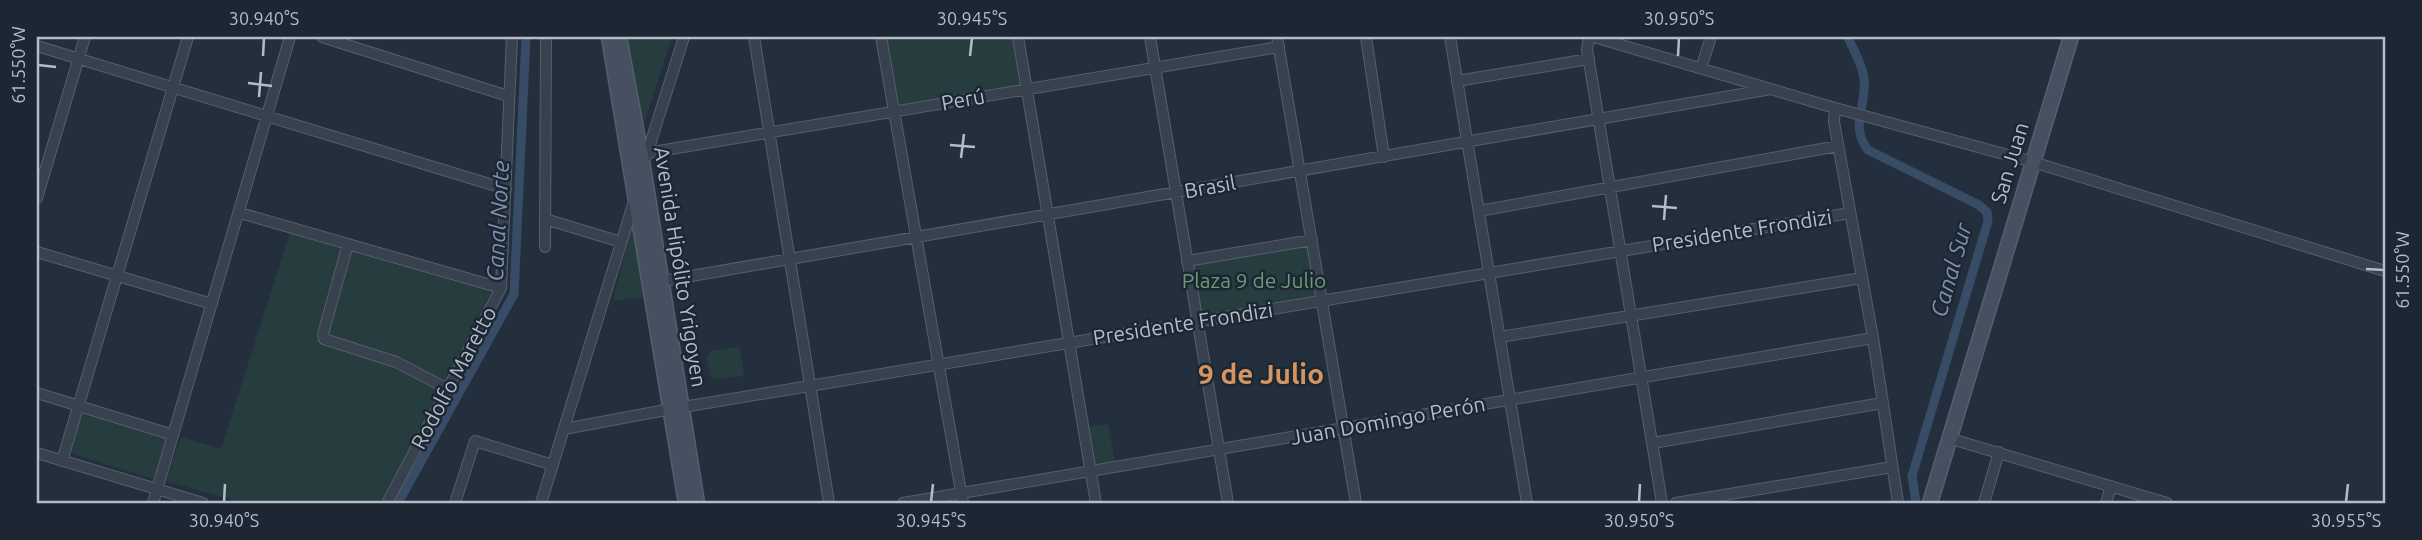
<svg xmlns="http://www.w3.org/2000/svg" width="2422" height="540" font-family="Ubuntu,sans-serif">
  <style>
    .green { fill: #263c3f }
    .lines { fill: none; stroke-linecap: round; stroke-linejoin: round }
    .canal { stroke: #394c67; stroke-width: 9 }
    .street-casing { stroke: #565f6c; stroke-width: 12 }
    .secondary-casing { stroke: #565f6c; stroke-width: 17 }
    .street { stroke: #38414e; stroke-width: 10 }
    .secondary { stroke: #465061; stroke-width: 14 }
    .ticks { fill: none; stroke: #b4bcc9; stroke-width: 2.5 }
    .labels { text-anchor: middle; stroke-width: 5; stroke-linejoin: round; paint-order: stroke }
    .street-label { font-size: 21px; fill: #b4bcc9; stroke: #1d2633 }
    .park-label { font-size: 21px; fill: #6b9a76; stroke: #1d2633 }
    .water-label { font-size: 23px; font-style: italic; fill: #7c92b1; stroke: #1d2633 }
    .district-label { font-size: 28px; font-weight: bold; fill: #d59563; stroke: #1d2633 }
    .neatline { fill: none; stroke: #b4bcc9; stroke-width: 2.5 }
    .ticks-label { font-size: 18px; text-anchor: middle; fill: #b4bcc9 }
  </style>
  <rect width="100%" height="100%" fill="#242f3e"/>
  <path class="green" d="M627,37H672L642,130Z
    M881,37H1018L1026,89L894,111Z
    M632,223L645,297L613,301Z
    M291,229L493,288L380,503H244L166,481L181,437L221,449Z
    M1312,240L1322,301L1197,321L1187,261Z
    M736,347L740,349L744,373L742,376L716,380L711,377L706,358L710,351Z
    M81,411L167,437L154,479L69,453Z
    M1108,424L1115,462L1094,466L1087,427Z"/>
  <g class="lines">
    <path class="canal" d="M1848,37C1853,50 1863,65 1864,79C1867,108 1849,125 1868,150L1979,205L1987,212L1988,221L1912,476L1916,503
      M398,503L514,294L526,37"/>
    <g class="street-casing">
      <path id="street" d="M322,37L508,96
        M754,37L829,503
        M881,37L963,503
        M1018,37L1096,503
        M1150,37L1228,503
        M1277,37L1356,503
        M1366,37L1384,157
        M1450,37L1527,503
        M1589,37L1587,49L1662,503
        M1594,37L1835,108L2033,162L2385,271
        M37,46L506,189
        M1701,68L1711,37
        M1457,81L1589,59
        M1835,108L1834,122L1873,338L1898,503
        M647,153L1279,47
        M646,157L684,37
        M37,198L85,37
        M1479,211L1838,146
        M240,213L501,288
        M545,219L621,242
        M348,244L323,334L324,339L396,362L448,389
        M545,247L546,37
        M37,252L212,304
        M1187,261L1312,240
        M657,282L1771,89
        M1500,337L1862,278
        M37,393L173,435
        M564,429L671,409L1850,213
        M1948,438L2167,503
        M1653,443L1882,403
        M37,453L203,503
        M62,461L188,37
        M153,503L290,37
        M387,503L501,288L512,37
        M455,503L475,441L553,465
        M541,503L635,198
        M903,503L1873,338
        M1676,503L1892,467
        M1984,503L1999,452
        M2106,503L2111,486"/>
    </g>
    <g class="secondary-casing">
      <path id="secondary" d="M609,37L686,503
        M619,37L643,167L697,503
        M1930,503L2071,37"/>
    </g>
    <use href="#street" class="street"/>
    <use href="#secondary" class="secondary"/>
  </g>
  <path class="ticks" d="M263,56L264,38M970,56L972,38M1678,56L1679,38M38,65L56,67M248,83L272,86M259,97L261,72M950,145L975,147M961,158L964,134M1652,206L1677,208M1664,220L1666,195M2366,269L2384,270M224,502L225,484M931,502L933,484M1639,502L1640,484M2346,502L2348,484"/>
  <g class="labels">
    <g class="street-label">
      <text transform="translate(963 100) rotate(-10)" y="7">Perú</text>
      <text transform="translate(2010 163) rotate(-73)" y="7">San Juan</text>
      <text transform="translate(1210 187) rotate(-10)" y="7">Brasil</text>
      <text transform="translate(1742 231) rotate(-9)" y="7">Presidente Frondizi</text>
      <text transform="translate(680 267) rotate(81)" y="7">Avenida Hipólito Yrigoyen</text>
      <text transform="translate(1183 324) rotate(-9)" y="7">Presidente Frondizi</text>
      <text transform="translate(454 378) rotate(-62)" y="7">Rodolfo Maretto</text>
      <text transform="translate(1388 421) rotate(-10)" y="7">Juan Domingo Perón</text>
    </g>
    <g class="park-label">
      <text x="1254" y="288">Plaza 9 de Julio</text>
    </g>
    <g class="water-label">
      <text transform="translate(498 221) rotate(-87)" y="8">Canal Norte</text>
      <text transform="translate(1951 270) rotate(-74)" y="8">Canal Sur</text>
    </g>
    <g class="district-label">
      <text x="1261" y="384">9 de Julio</text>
    </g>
  </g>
  <rect width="2422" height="540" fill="none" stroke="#1d2633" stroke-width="77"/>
  <rect x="38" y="38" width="2346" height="464" class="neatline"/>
  <g class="ticks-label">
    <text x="264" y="25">30.940°S</text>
    <text x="972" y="25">30.945°S</text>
    <text x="1679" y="25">30.950°S</text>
    <text transform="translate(19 65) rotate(-90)" y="6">61.550°W</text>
    <text transform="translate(2403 270) rotate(-90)" y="6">61.550°W</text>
    <text x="224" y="527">30.940°S</text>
    <text x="931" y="527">30.945°S</text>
    <text x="1639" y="527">30.950°S</text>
    <text x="2346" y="527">30.955°S</text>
  </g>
</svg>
